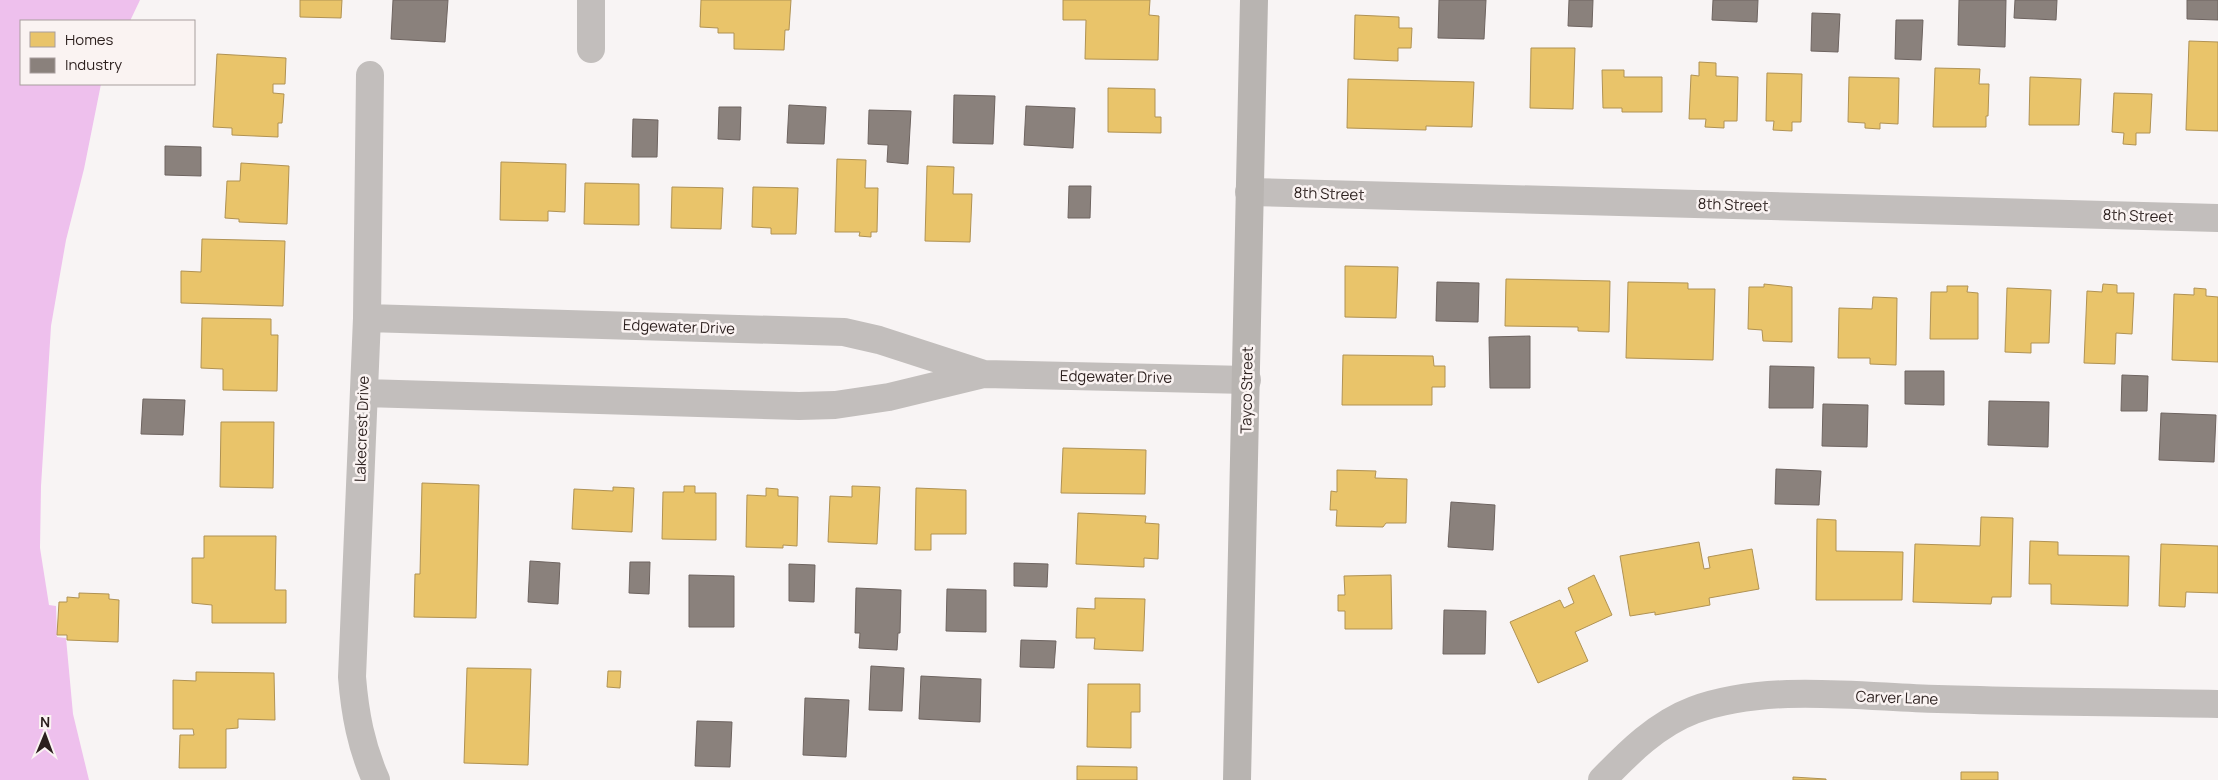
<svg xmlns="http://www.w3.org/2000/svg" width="2218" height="780" font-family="Manrope,sans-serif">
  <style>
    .water { fill: #eec0ed }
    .homes { fill: #e9c46a; stroke: #b09253 }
    .industry { fill: #8a817c; stroke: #6e6460 }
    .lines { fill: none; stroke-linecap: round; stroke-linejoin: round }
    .street { stroke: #c2bebc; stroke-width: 28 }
    .secondary { stroke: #b8b4b1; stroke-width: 28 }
    .labels { text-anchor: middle; stroke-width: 5; stroke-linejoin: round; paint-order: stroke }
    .street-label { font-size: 15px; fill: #2b1f1d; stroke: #faf3f2 }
  </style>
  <rect width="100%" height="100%" fill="#f8f4f4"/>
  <path class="water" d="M0,0H140L130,21H21V84H101L84,169L66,240L51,326L41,486L40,548L49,605L56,606L57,637L66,638L73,714L89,780H0Z"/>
  <path class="homes" d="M300,0H342L341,18L300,17Z
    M701,0H791L789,30H785L784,50L734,49V33H718V28L700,27Z
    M1063,0H1150L1149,15L1159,16L1158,60L1085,59L1086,20H1063Z
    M1355,15L1399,17V28H1412L1411,48H1398V61L1354,59Z
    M2189,41L2218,42V131L2186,130Z
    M1531,48H1575L1573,109L1530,108Z
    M217,54L286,58L285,84H273V93L284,94L282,123H278V137L232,135V128L213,127Z
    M1699,62L1716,63V76L1738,77L1737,121H1724V128L1705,127L1706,119H1689L1691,75L1699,76Z
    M1935,68L1980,69L1979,84H1989L1988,116H1986V127H1933Z
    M1602,70H1624V77H1662V112H1622V108H1603Z
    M1767,73L1802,74L1801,122H1792V131L1773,130L1774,121H1766Z
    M1849,77L1899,78L1898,124L1880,123V129L1865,128V123L1848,122Z
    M2030,77L2081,79L2079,125H2029Z
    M1348,79L1474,82L1472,127L1426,126V130L1347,128Z
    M1108,88L1155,89V117H1161V133L1108,132Z
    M2114,93L2152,94L2150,133H2136V145L2123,144L2124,133L2112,132Z
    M837,159L866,160L865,188H878L877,232H871V237L859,236L860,232H835Z
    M501,162L566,164L565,212L548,211V221L500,220Z
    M241,163L289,166L287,224L239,222V219L225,218L227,181H240Z
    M927,166L954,167L953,194H972L970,242L925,241Z
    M585,183L639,184V225L584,224Z
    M672,187L723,188L721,229L671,228Z
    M753,187L798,188L796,234H771V228L752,227Z
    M202,239L285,241L283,306L181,303V271L201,272Z
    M1345,266L1398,267L1396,318L1345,317Z
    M1506,279L1610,281L1609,332L1578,331V327L1505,326Z
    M1628,282L1688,283V289H1715L1713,360L1626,358Z
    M1764,284L1792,287V342L1763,341L1762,330L1748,329L1749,287H1764Z
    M2103,284L2117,285V293H2134L2132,334L2116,333L2115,364L2084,363L2087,291L2102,292Z
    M1947,286H1968L1967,292L1978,293V339H1930L1931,292H1947Z
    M2007,288L2051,290L2049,343H2031V353L2005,352Z
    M2194,288L2206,289V296L2218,297V362L2172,360L2174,294L2194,295Z
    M1873,297L1897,298L1896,365L1870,364V358H1838L1839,308L1872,309Z
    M202,318L271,319V335H278L277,391L223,390V369L201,368Z
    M1343,355L1433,356L1434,366H1445V387H1432V405H1342Z
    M221,422H274L273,488L220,487Z
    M1063,448L1146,450L1145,494L1061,493Z
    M1337,470L1376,471L1375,478L1407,479L1406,523H1386L1383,527L1336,526L1337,510H1330L1331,491L1337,492Z
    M422,483L479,485L476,618L414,617L415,574H420Z
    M684,486H695V493H716V540L662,539L663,492H684Z
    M852,486L880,487L877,544L828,542L830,496L852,497Z
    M613,487L634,488L632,532L572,529L574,489L613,491Z
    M766,488L778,489V496L798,497L797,546L783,545V548L746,547L747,495L766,496Z
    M916,488L966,490V534H931V550H915Z
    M1078,513L1146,516L1145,523L1159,524L1158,559L1144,558V567L1076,564Z
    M1981,517L2013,518L2011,597H1992L1991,604L1913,602L1915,544L1980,546Z
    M1817,519L1836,520V551L1903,552L1902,600H1816Z
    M204,536H276L275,590H286V623H212V605L192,603V558H204Z
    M2030,541L2058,542V555L2129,556L2128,606L2051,604V584H2029Z
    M1699,542L1704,569L1710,568L1708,557L1752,549L1759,589L1709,598L1710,605L1655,615V612L1630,616L1620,556Z
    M2161,544L2218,546V593L2186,592L2185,607L2159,606Z
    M1391,575L1392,629H1345V611H1338V595H1345L1344,576Z
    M1594,575L1612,615L1575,632L1588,661L1538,683L1510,622L1560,600L1564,608L1574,603L1568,588Z
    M79,593L109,594V599L119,600L118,642L67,640V635H57L59,602H67V597L79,598Z
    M1095,598L1145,599L1143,651L1094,649L1095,638H1076L1077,608L1095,609Z
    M467,668L531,669L528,765L464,763Z
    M608,671H621L620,688L607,687Z
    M196,672L274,673L275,720L238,719V728L226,729V768H179L180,735H194L193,729H173V680L196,681Z
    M1088,684H1140V712H1131V748L1087,747Z
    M1077,766L1137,767V780H1077Z
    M1961,772H1998V780H1961Z
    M1793,777L1826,779V780H1793Z"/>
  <path class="industry" d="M393,0H448L445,42L391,39Z
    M1439,0H1486L1484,39L1438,38Z
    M1569,0H1593L1592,27L1568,26Z
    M1713,0H1758L1757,22L1712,20Z
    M1959,0H2006L2005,47L1958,45Z
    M2015,0H2057L2056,20L2014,18Z
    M2187,0H2218V20L2187,19Z
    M1812,13L1840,14L1838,52L1811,51Z
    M1896,20H1923L1921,60L1895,59Z
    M954,95L995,96L993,144L953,143Z
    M789,105L826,107L824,144L787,143Z
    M1026,106L1075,108L1073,148L1024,145Z
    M719,107H741L740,140L718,139Z
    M869,110L911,111L908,164L887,162L888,145L868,144Z
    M633,119L658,120L657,157H632Z
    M165,146L201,147V176L165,175Z
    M1069,186H1091L1090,218H1068Z
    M1437,282L1479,283L1478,322L1436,321Z
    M1530,336V388H1490L1489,337Z
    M1770,366L1814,367L1813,408H1769Z
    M1905,371H1944V405L1905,404Z
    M2122,375L2148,376L2147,411H2121Z
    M143,399L185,400L183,435L141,434Z
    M1989,401L2049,402L2048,447L1988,445Z
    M1823,404L1868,405L1867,447L1822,446Z
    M2161,413L2216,415L2214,462L2159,460Z
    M1776,469L1821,471L1819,505L1775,504Z
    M1451,502L1495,505L1493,550L1448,547Z
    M530,561L560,563L558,604L528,602Z
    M630,562H650L649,594L629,593Z
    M1014,563L1048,564L1047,587L1014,586Z
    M789,564L815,565L814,602L789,601Z
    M689,575L734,576V627H689Z
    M856,588L901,590L900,633H898L897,650L859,648L860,633H855Z
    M947,589L986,590V632L946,631Z
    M1444,610L1486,611L1485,654H1443Z
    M1021,640L1056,641L1054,668L1020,667Z
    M871,666L904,668L902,711L869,710Z
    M921,676L981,679L980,722L919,719Z
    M805,698L849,700L846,757L803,755Z
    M697,721L732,722L730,767L695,766Z"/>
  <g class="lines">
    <path class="street" d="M591,49V0
      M370,75L367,318L352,677C355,714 361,746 376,780
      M1249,192L2218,218
      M367,318L844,332L879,340L984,374
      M364,393L799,406L835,405L889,397L984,374L1247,380
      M1602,780C1629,752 1657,724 1694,710C1769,683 1860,697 1938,699C2031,702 2125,702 2218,704"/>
    <path class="secondary" d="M1237,780L1254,0"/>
  </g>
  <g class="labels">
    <g class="street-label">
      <text transform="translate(1329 194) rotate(2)" y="5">8th Street</text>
      <text transform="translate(1733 205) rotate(2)" y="5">8th Street</text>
      <text transform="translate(2138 216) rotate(2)" y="5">8th Street</text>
      <text transform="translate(679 327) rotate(2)" y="5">Edgewater Drive</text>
      <text transform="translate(1116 377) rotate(1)" y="5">Edgewater Drive</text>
      <text transform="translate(1247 390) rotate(-89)" y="5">Tayco Street</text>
      <text transform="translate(362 429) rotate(-88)" y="5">Lakecrest Drive</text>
      <text transform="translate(1897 698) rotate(2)" y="5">Carver Lane</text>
    </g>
  </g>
  <rect x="20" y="20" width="175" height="65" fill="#faf3f2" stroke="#a79e9d"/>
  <rect x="30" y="32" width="25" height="15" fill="#e9c46a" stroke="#a79e9d"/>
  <text x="65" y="45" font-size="15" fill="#2b1f1d">Homes</text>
  <rect x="30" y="58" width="25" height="15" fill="#8a817c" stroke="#a79e9d"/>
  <text x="65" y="70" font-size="15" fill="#2b1f1d">Industry</text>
  <g transform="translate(45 735) rotate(1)" stroke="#faf3f2" stroke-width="4" paint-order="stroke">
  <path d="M0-4L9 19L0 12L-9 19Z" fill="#2b1f1d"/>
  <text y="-8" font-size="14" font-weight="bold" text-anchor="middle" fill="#2b1f1d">N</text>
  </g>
</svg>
